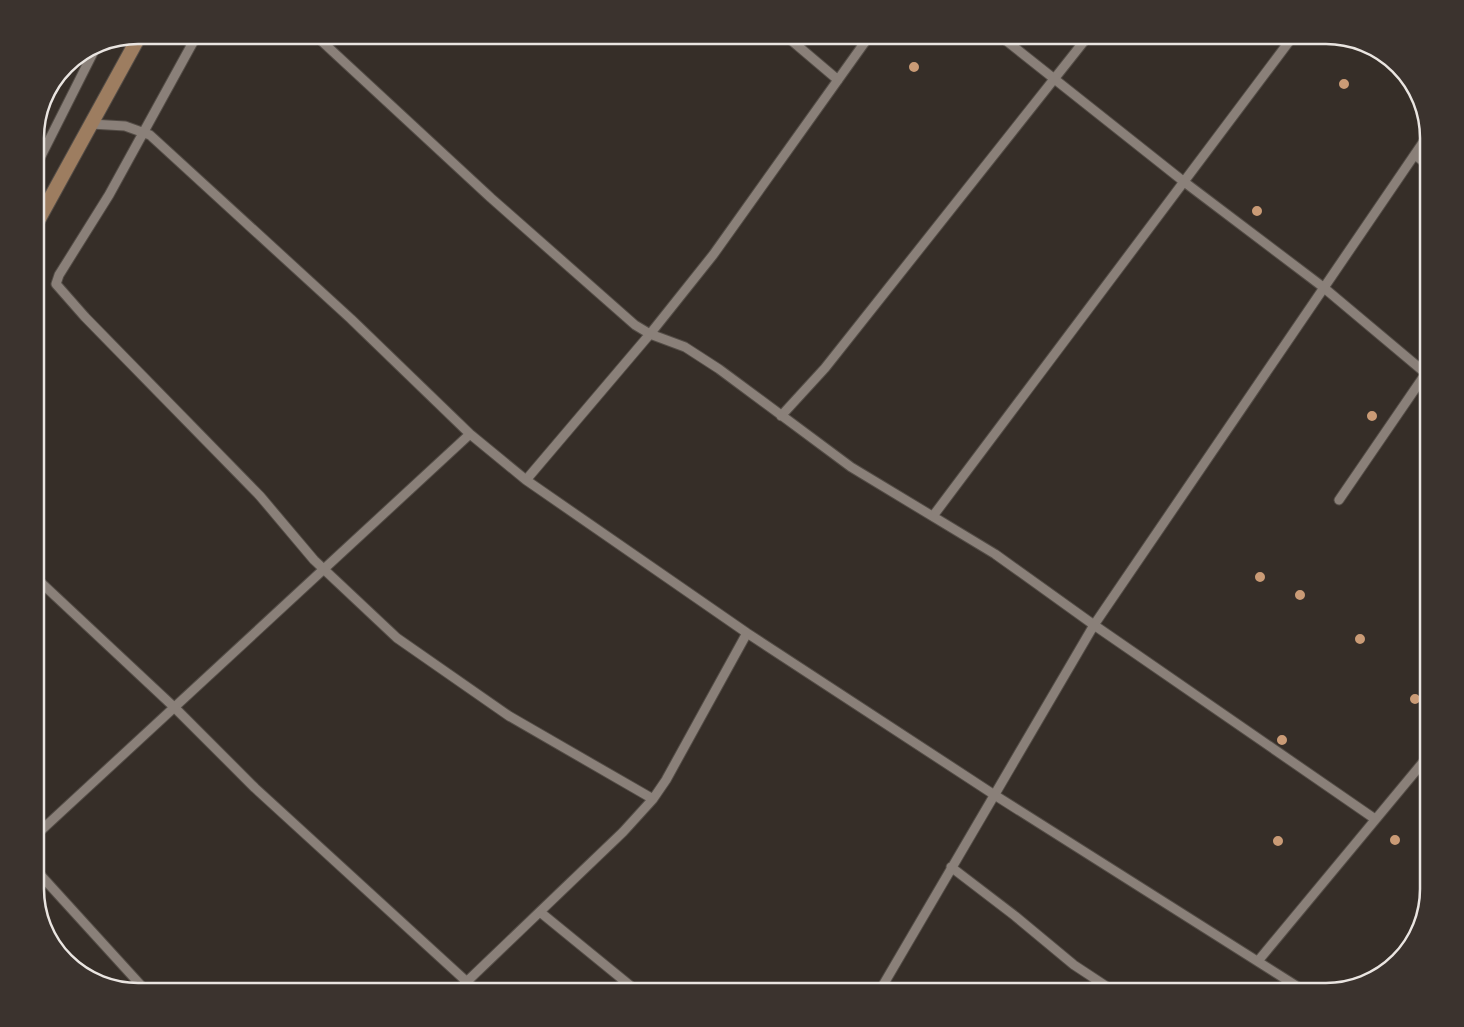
<svg xmlns="http://www.w3.org/2000/svg" width="1464" height="1027" font-family="'Space Grotesk',sans-serif">
  <style>
    .building { fill: #ca9b76 }
    .lines { fill: none; stroke-linecap: round; stroke-linejoin: round }
    .street-casing { stroke: #534c46; stroke-width: 11 }
    .secondary-casing { stroke: #534c46; stroke-width: 16 }
    .street { stroke: #8a8079; stroke-width: 9 }
    .secondary { stroke: #9d7d60; stroke-width: 14 }
    .rim { fill: none; stroke: #eae5e1; stroke-width: 2.5 }
  </style>
  <rect width="100%" height="100%" fill="#362e28"/>
  <path class="building" d="M909 67a5 5 0 1 1 10 0a5 5 0 1 1-10 0Z
    M1339 84a5 5 0 1 1 10 0a5 5 0 1 1-10 0Z
    M1252 211a5 5 0 1 1 10 0a5 5 0 1 1-10 0Z
    M1367 416a5 5 0 1 1 10 0a5 5 0 1 1-10 0Z
    M1255 577a5 5 0 1 1 10 0a5 5 0 1 1-10 0Z
    M1295 595a5 5 0 1 1 10 0a5 5 0 1 1-10 0Z
    M1355 639a5 5 0 1 1 10 0a5 5 0 1 1-10 0Z
    M1410 699a5 5 0 1 1 10 0a5 5 0 1 1-10 0Z
    M1277 740a5 5 0 1 1 10 0a5 5 0 1 1-10 0Z
    M1390 840a5 5 0 1 1 10 0a5 5 0 1 1-10 0Z
    M1273 841a5 5 0 1 1 10 0a5 5 0 1 1-10 0Z"/>
  <g class="lines">
    <g class="street-casing">
      <path id="street" d="M197,35L109,195L59,275L56,284L85,317L260,496L314,560L397,638L509,716L653,799
        M315,35L491,198L635,325L650,334L685,347L719,369L851,467L995,554L1094,625L1375,819
        M785,35L838,80
        M999,35L1183,181L1323,287L1429,376
        M91,124L125,126L150,135L351,319L470,434L526,480L747,633L993,794L1306,992
        M1415,155L1429,166
        M35,168L98,43
        M781,416L825,368L1089,35
        M526,480L650,334L713,255L870,35
        M1339,500L1426,373
        M933,516L1294,35
        M35,577L175,708L255,788L478,992
        M35,836L470,434
        M951,867L1015,916L1074,965L1115,992
        M35,869L147,992
        M540,912L638,992
        M1258,961L1429,755
        M456,992L623,832L653,799L666,780L747,633
        M879,992L1094,625L1428,135"/>
    </g>
    <g class="secondary-casing">
      <path id="secondary" d="M35,226L140,35"/>
    </g>
    <use href="#street" class="street"/>
    <use href="#secondary" class="secondary"/>
  </g>
  <path d="M0 0H1464V1027H0ZM138 44H1326A94 94 0 0 1 1420 138V889A94 94 0 0 1 1326 983H138A94 94 0 0 1 44 889V138A94 94 0 0 1 138 44Z" fill="#3b332e" fill-rule="evenodd"/>
  <path class="rim" d="M138 44H1326A94 94 0 0 1 1420 138V889A94 94 0 0 1 1326 983H138A94 94 0 0 1 44 889V138A94 94 0 0 1 138 44Z"/>
</svg>
